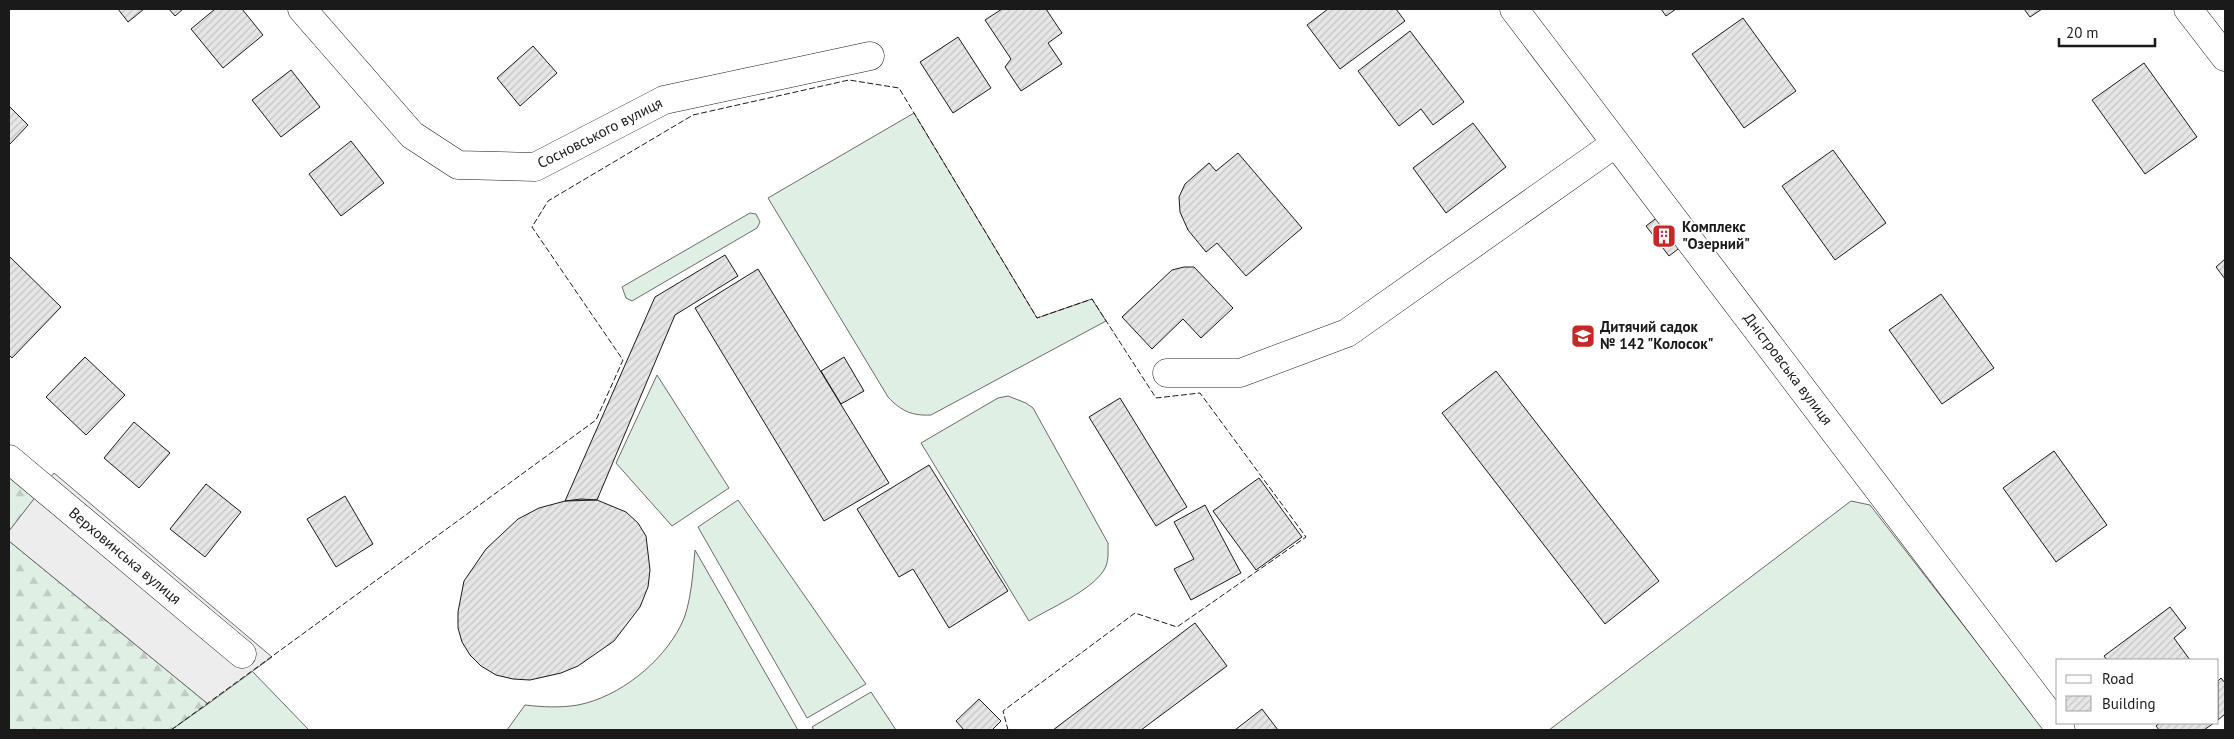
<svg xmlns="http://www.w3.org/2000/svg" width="2234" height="739" font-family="'PT Sans',sans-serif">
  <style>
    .grass { fill: #e0efe3; stroke: #6a6a6a }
    .forest { fill: url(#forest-firs); stroke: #6a6a6a }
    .parking { fill: #ededed; stroke: #6a6a6a }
    .building { fill: url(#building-hatch); stroke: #1a1a1a }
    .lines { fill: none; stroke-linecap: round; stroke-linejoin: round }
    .minor-casing { stroke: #1a1a1a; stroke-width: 29 }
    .minor { stroke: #fff; stroke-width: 28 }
    .fence { stroke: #1a1a1a; stroke-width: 1; stroke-dasharray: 6 2.5; stroke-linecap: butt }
    .labels { text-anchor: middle; stroke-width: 4; stroke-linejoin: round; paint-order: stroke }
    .street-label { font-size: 15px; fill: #1a1a1a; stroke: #fff }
    .poi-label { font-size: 15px; font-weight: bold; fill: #1a1a1a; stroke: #fff; text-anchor: start }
  </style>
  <defs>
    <pattern id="forest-firs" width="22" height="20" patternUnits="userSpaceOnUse" patternTransform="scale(1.25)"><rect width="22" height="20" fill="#e0efe3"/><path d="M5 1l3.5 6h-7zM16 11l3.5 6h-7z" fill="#c0ccc2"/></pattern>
    <pattern id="building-hatch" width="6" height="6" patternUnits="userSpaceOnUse" patternTransform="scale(1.25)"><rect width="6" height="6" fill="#e6e6e6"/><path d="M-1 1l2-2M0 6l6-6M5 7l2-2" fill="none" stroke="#c5c5c5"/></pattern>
  </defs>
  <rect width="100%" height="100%" fill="#fff"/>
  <path class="grass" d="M914,113L1037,318L1092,299L1106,321L931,415C912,416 901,411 888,397L768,198Z
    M750,213L756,214L760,222L757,228L632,301L626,298L622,287Z
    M657,375L729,488L672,526L616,463Z
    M1008,396L1026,403L1033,408L1108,543C1108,553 1109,562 1104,570C1091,591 1050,608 1029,621L921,443L998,398Z
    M738,500L866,684L807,718L698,527Z
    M1851,501L1870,505L2045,730H1549Z
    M695,550L798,730H507L525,705C542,707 560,708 578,705C619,697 662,663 681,625C691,606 693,572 695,550Z
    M252,671L309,730H171Z
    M871,692L896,730H814L812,727Z"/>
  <path class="forest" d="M9,458L44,487L9,531Z
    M9,541L208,704L171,730H9Z"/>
  <path class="parking" d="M54,473L272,657L208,704L9,541V531Z"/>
  <path class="building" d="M118,9H144L128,22Z
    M169,9H183L175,16Z
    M215,9H242L263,35L223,68L191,29Z
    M1002,9H1046L1062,33L1048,43L1062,64L1021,91L1005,67L1011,59L985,20Z
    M1328,9H1396L1405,21L1340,69L1307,25Z
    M1661,9H1676L1666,16Z
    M2024,9H2042L2030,17Z
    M1743,18L1796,91L1744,128L1692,54Z
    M1410,31L1464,102L1433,125L1421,109L1399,126L1358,71Z
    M958,37L991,88L953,113L920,62Z
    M533,46L557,73L520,106L497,78Z
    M2144,63L2197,137L2145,174L2092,100Z
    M291,70L320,107L281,137L252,100Z
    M9,106L28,125L9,145Z
    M1473,123L1506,167L1446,213L1413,168Z
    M351,141L384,183L341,216L309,174Z
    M1833,150L1886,223L1835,260L1782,186Z
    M1238,153L1302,228L1246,276L1217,243L1206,252L1188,230L1180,212L1179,197L1185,184L1209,163L1216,171Z
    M1659,216L1682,246L1669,256L1646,226Z
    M725,255L738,276L675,315L597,500L565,501L655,297Z
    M9,256L61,307L12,358L9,355Z
    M2225,259V279L2216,267Z
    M1184,267H1194L1233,308L1201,338L1183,319L1152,349L1122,317L1172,270Z
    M758,269L889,483L824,521L695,308Z
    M1941,294L1994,368L1942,404L1889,330Z
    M85,357L125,395L86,435L46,397Z
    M844,357L864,391L841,404L821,371Z
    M1496,371L1659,581L1605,624L1442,413Z
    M1120,398L1187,507L1156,526L1089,417Z
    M134,422L170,453L139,488L104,458Z
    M2054,451L2107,525L2056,562L2003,488Z
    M929,465L1008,591L949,628L913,569L899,577L857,509Z
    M1259,478L1302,537L1256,570L1213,511Z
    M206,484L241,512L205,557L170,529Z
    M345,496L373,544L336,567L307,519Z
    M581,499L597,500L626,512L638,523L646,536L650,570L648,587L640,607L614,641L578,666L561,673L530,680L513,679L496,675L481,666L470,655L462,642L458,628V612L464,581L486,549L518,519L539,508L565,501Z
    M1205,505L1241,573L1191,600L1174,569L1194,559L1174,522Z
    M2170,607L2186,628L2174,638L2190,660H2107L2104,656Z
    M1195,623L1227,666L1141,730H1053Z
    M2221,678L2225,683V714L2218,720V681Z
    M979,699L1001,721L992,730H964L956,721Z
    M1262,709L1278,730H1235Z
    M2160,723H2214L2204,730H2159L2156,726Z"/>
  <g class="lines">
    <g class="minor-casing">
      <path id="minor" d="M302,9L412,135L458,165L535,167L664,100L870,56
        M1514,9L2061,730
        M2188,9L2225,57
        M1167,373H1240L1347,333L1616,143
        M9,459L242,654"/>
    </g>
    <use href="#minor" class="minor"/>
    <path class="fence" d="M171,730L596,420L623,360L532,227L548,201L693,115L849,80L899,88L1037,318L1092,299L1156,398L1200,393L1306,537L1177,627L1135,613L1003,711L1008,730"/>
  </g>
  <defs>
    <g id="building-square" transform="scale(1.25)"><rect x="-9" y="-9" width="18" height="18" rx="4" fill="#c62828" stroke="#fff"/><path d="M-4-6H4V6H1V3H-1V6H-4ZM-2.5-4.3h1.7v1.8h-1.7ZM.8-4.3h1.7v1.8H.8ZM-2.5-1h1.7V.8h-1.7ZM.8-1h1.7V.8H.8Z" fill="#fff"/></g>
    <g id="school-square" transform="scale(1.25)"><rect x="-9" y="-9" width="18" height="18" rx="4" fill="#c62828" stroke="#fff"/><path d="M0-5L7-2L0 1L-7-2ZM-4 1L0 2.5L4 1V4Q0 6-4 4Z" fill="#fff"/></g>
  </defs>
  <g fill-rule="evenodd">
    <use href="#building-square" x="1664" y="236"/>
    <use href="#school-square" x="1583" y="336"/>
  </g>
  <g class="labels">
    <g class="street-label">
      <text transform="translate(600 133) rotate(-27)" y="5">Сосновського вулиця</text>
      <text transform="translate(1788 369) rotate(53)" y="5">Дністровська вулиця</text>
      <text transform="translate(125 556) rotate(40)" y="5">Верховинська вулиця</text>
    </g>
    <g class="poi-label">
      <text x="1682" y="232">Комплекс<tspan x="1682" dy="17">"Озерний"</tspan></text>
      <text x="1600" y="332">Дитячий садок<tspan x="1600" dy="17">№ 142 "Колосок"</tspan></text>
    </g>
  </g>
  <rect width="2234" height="739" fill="none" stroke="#1a1a1a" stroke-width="20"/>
  <rect x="2056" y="659" width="162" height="65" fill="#ffffff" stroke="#a3a3a3"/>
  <rect x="2066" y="675" width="25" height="8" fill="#ffffff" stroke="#a3a3a3"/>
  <text x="2102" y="684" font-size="15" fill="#1a1a1a">Road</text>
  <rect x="2066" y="696" width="25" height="15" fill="url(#building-hatch)" stroke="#a3a3a3"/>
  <text x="2102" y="709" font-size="15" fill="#1a1a1a">Building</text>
  <path d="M2059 38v8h96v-8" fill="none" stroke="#1a1a1a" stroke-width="2.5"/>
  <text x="2066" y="38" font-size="15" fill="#1a1a1a" stroke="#ffffff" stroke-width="4" paint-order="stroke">20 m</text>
</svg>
